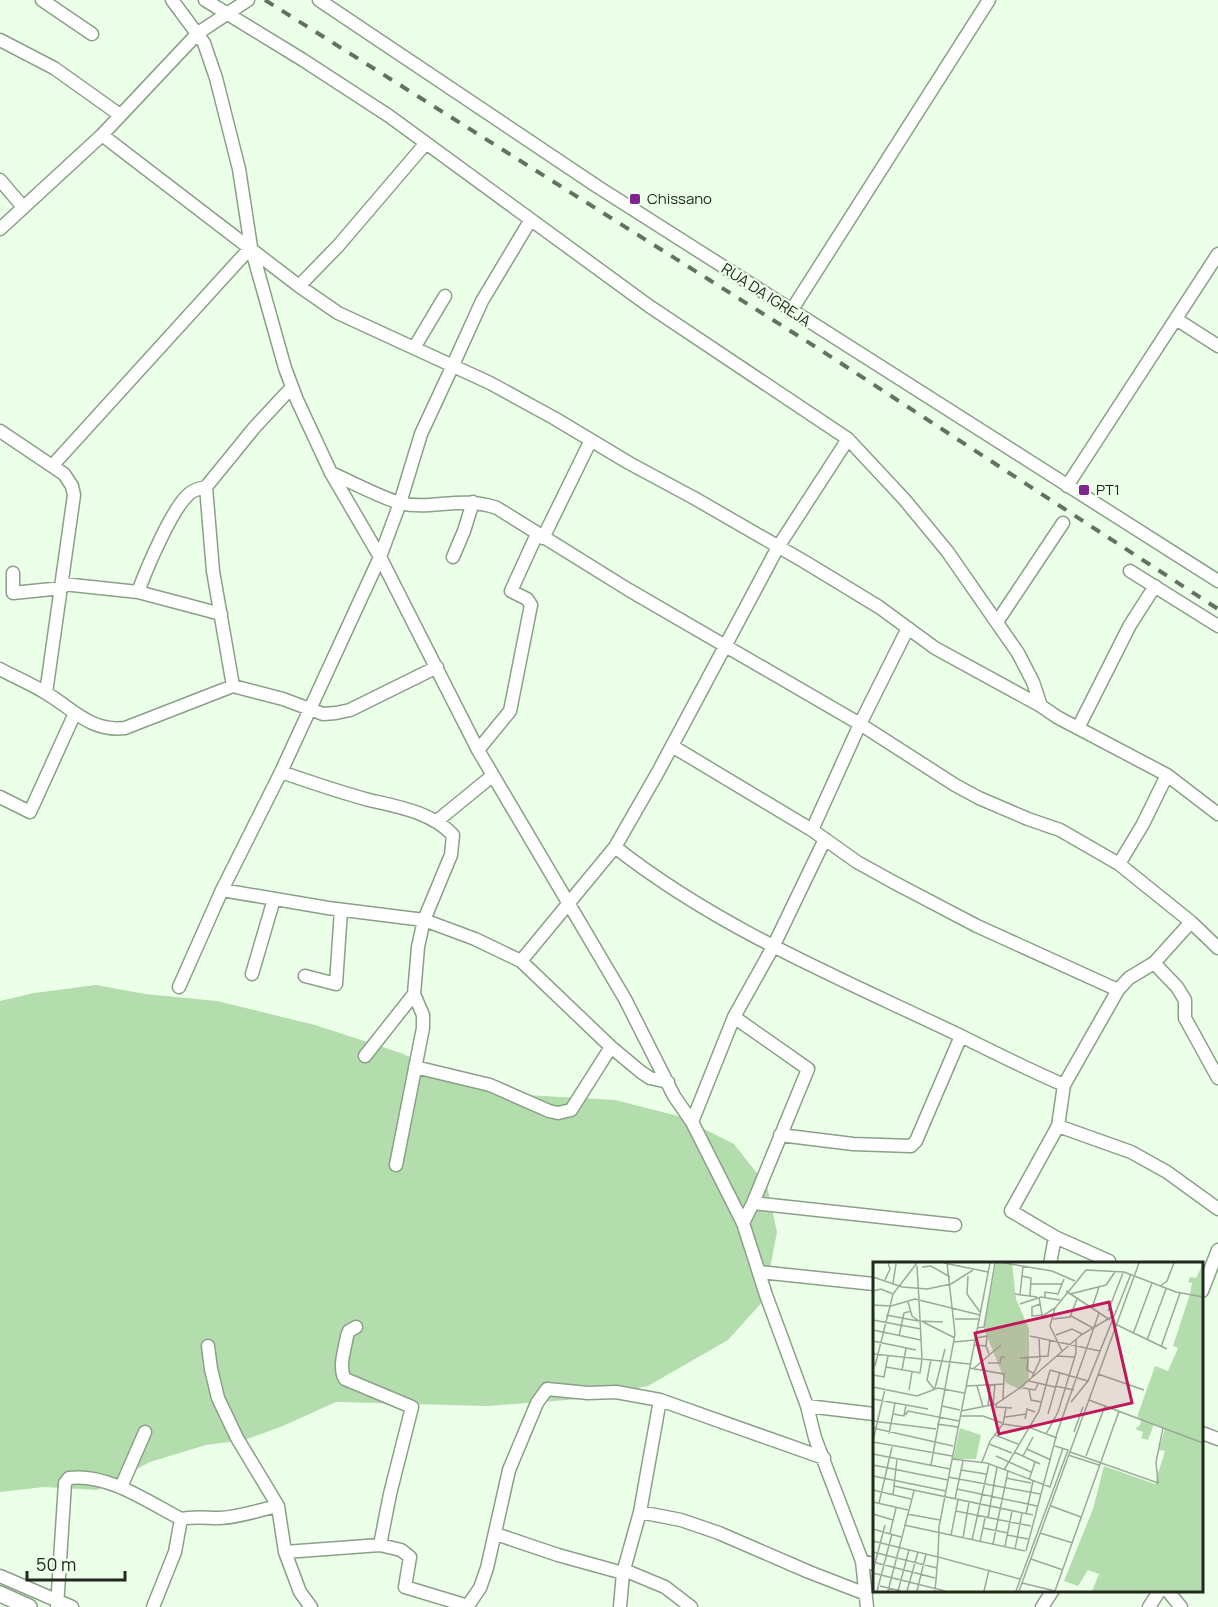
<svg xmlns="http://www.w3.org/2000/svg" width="1218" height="1607" font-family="Manrope,sans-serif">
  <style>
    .green { fill: #b3ddac }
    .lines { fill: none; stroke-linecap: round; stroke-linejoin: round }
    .minor-casing { stroke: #8ba088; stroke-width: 15 }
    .tertiary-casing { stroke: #8ba088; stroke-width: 18 }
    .minor { stroke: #fff; stroke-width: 12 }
    .tertiary { stroke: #fff; stroke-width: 15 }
    .rail { stroke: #647062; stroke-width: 4; stroke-dasharray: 10 10; stroke-linecap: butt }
    .poi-dot { fill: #802490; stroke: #ecffe9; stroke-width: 2 }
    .labels { text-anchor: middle; stroke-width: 4.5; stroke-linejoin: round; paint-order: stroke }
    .poi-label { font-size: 15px; fill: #21291f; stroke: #ecffe9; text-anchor: start }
    .street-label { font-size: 15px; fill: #21291f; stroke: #ecffe9 }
    .inset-road { fill: none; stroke: #9ba998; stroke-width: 1.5 }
    .view { fill: #c2185b; fill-opacity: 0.15; stroke: #c2185b; stroke-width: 3 }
    .inset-edge { fill: none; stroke: #21291f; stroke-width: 3 }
  </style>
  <rect width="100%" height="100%" fill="#ecffe9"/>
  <path class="green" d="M96,985L145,994L217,1001L315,1025L401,1053L491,1093L615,1100L678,1116L734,1144L767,1186L777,1232L764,1300L728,1340L648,1386L580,1399L488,1406L336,1402L283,1426L244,1440L206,1445L150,1462L97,1490L44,1487L0,1492V1001L34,993Z"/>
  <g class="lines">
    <g class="minor-casing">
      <path id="minor" d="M42,0L92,34
        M172,0L204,43L216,78L239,169L251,247L285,368L297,400L331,473L380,557L478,750L625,999L674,1096L692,1122L743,1223L766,1295L807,1406L815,1438L862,1561L867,1607
        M205,0L303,60L389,116L649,306L848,439L904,499L947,551L1018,653L1033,682L1041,706
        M319,0L598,187L1218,581
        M0,40L54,68L120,115
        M102,135L299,286L338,313L490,383L554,418L629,463L694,498L805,562L879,607L935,648L1041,706L1057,717L1167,775L1218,814
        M0,180L23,207
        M0,229L102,135L198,33L248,0
        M299,286L338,246L426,143
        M791,311L989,0
        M1176,319L1218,346
        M414,348L445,296
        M0,431L64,474L72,486L74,495L46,693
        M52,466L251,247
        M331,473C352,482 379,497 400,503C431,511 461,495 497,508L629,590L860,724L955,785L979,798L1028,819L1060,830L1119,864L1191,922L1218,948
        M1067,486L1218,254
        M543,538L591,440
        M453,557L464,531L473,502
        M1130,571L1218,626
        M13,573V593L62,588
        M63,584L138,592L221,614
        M138,592C146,570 172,508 189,494C193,490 201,488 206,487
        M997,622L1063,523
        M0,669C15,677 31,684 46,693C73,709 91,732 125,728L233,686L283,699L323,714L336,713L350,710L437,667
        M233,686L213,571L206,487L254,428L292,387
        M1078,728L1130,625L1155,586
        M672,746L812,830L857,862L895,883L977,926L1118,990
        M478,750L510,711L531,605L527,599L511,591L537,534
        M281,772C310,782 339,792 369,800C399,807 431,812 453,835L451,855L424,920L418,947L414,994L423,1015V1028L396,1165
        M0,797L30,812L75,713
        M437,821L492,776
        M812,830L860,724L908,628
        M615,847C719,929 842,979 961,1036C995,1053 1029,1070 1064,1085L1058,1126L1131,1152L1167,1172L1218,1209
        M1119,864L1143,824L1167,775
        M222,890L328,908L424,920L475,939L521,961L611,1047L641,1072L650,1078L668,1082
        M521,961L615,847L658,772L778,547L848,439
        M1154,963L1177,987L1185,1000V1018L1218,1078
        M252,974L274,899
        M305,976L336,984L341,910
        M179,987L222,890L281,772L380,557L400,503L421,434L453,365L482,301L530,221
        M734,1017L808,1069L753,1203
        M365,1056L414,994
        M415,1067L490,1085L549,1111L558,1113L571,1110L611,1047
        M1064,1085L1118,990L1129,978L1154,963L1191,922
        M692,1122L734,1017L773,947L825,839
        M1058,1126L1011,1211L1055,1237L1109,1261
        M780,1135L853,1144L911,1146L916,1141L961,1036
        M743,1223L753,1203L955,1225
        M1050,1264L1055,1237
        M759,1272L874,1284
        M1202,1291L1218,1250
        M356,1327L349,1331L347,1336C345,1349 338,1367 345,1379L412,1407L390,1494L380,1545
        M208,1346L211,1369L218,1398L237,1438L278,1506L285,1552L300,1592L311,1607
        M807,1406L874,1414
        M1202,1433L1218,1439
        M121,1487L145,1432
        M640,1512L681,1520L719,1533L809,1572L866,1594
        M496,1534L558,1555L623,1573
        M285,1552L380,1545L401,1550L410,1557L405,1587L468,1606
        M862,1561L874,1564
        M624,1570L665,1587L691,1607
        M0,1576L72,1607
        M1167,1590L1181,1607
        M57,1607L65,1483L69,1478C108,1473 148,1502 181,1519
        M153,1607L175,1552L181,1519C194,1516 207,1518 220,1518C240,1517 259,1510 278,1506
        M467,1607L480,1588L487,1568L509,1470L537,1403L547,1389L588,1393L616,1392L660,1400L824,1458
        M620,1607L623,1573L640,1512L660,1400
        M1042,1607L1053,1590
        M1149,1607L1160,1590"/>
    </g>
    <g class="tertiary-casing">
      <path id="tertiary" d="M0,1594L29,1607"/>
    </g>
    <use href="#minor" class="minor"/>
    <use href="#tertiary" class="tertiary"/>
    <path class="rail" d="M265,0L819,349L1218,609"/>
  </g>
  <g class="poi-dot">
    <rect x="629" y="193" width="12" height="12" rx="3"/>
    <rect x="1078" y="484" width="12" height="12" rx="3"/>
  </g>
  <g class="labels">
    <g class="poi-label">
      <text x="647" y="204">Chissano</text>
      <text x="1096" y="495">PT1</text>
    </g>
    <g class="street-label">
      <text transform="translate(766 295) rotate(33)" y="5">RUA DA IGREJA</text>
    </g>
  </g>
  <g transform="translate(873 1262)">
    <rect width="330" height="330" fill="#ecffe9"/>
    <path d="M123,1H139L143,37L156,67V118L148,128L133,121L111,67ZM330,2V329H219L226,312L215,308L205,324L191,319L220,247L231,204L282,222L292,189L286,188L292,166L281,162L275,178L268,176L270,170L262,167L267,163L268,157L264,155L282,104L295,109L305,86L300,84L317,32L319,21L315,20L317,15L323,16ZM87,166L108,173L103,197H80Z" fill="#b3ddac"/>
    <path class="inset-road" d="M71,1L115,10M117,1L66,265L65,295L147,317M131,1L179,9L202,19M44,4L46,38M49,5L58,4L77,15M95,14L94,32L107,50M149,14L158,16L157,34M0,15L29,25L54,27L78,22L100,8M12,18L17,7L15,1M20,21L23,2M158,22H189M287,24L294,19L301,1M0,29L8,27L20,32M193,29L237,58M142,32L164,35M197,32L233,23L242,10M147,33L150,4M166,35L169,53M172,35V30L185,32L191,17M46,38L49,97M35,40L39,54L46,59L70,60M147,42L168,35L187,38M167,42L159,45V54L171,53L182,46M0,43L18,44L42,37L107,53M219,46L226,25M235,49L250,11M13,53L45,59M198,54L220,66M82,57H106M180,57L197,55L204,37M0,58L48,67M50,60L82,76M242,62L294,87M104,66L111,65L122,1M0,68L48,78M260,72L279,21M183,73L199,67L209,72M26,74L31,51L38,49M157,74L227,89M103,76L114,74L113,84M274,78L293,27M0,79L43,88M81,80L102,78M101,83L113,84L116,92M288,85L307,31M189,89L177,64L182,46L213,8L251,10L303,30L330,35M0,92L97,102M183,94L202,95M155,95L154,108L160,111M147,96L175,94L177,78M58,97L54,118L61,127M115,101H127L128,95H132M2,104L20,32L44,1M13,105L47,111L49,97M96,106L131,112L130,137M100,107L128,83M29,108L33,86M177,108L215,119M225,112L271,128M0,113L11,115L15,94M159,115L167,98L166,76M156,119L182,125M93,124L132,122M104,124L110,145M182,124L201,128M0,125L44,134L65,126L91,131M62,126L72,87M150,126L162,128L165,122M156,127L158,138L168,140M36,128L39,110M0,137L55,147M216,138L330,181M198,140L215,119L258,12M123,142V145L139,146M120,143L122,122M69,144L87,148M115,144L117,123M88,149L123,142L148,125L208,73L240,54M20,152L31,154L33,143M175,152L187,110M32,153L35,149L86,159M87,154H110L129,161M132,155L153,152M152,157L154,147L162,150M0,159L63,167M64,162L85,165M130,162L158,166L184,176M0,166L80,184M201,170L210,145M16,172L22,141M173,172L185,150L203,91V78M122,173L145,182M0,179L12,127M0,180L79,194M116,182L139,191M154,187L178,198M141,190L167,202M197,190L285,221L283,200L290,166M0,192L77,207M195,193L226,203M123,194L158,210M150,194L160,175M213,194L232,144M79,197L114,201L177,225L190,186M109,200L117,179L130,162L133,146M0,203L75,218M58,203L82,72L74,1M88,208L113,212M131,208L166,149L177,108M0,214L73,229M75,215L167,232M133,216L158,221M156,218L162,200M21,224L160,253M84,227L164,244M0,228L38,237M20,233L24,197M82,237L90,199M0,240L35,248M6,241L19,185M107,242L116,202M178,244L208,255M83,249L158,264M0,252L20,258M34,252L67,258M153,252L160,219M115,256L124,205M31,263L152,289M110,266L135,271M0,267L28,275M17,271L23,246M167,271L200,281M78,273L85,238M134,273L155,277M90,276L96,240M99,278L107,242M0,279L65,295L62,329M107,280L112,256M120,282L135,209M132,284L139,249M142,287L149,251M153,289L184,171L226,51M0,290L64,306M158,297L190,308M0,300L62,316M0,309L12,263M0,311L72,329M149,321L182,329M7,324L28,329M4,329L19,272M15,329L41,229M25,329L36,288M34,329L45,290M44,329L53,292M111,329L116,308M143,329L195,188L182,184M146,329L266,1M182,329L246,149"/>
    <path class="view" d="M236,40L259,141L126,172L102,71Z"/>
    <rect width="330" height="330" class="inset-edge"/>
  </g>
  <path d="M27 1571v9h98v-9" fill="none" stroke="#21291f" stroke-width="3"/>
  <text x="36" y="1571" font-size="18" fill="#21291f" stroke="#ecffe9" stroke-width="4.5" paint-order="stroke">50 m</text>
</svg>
